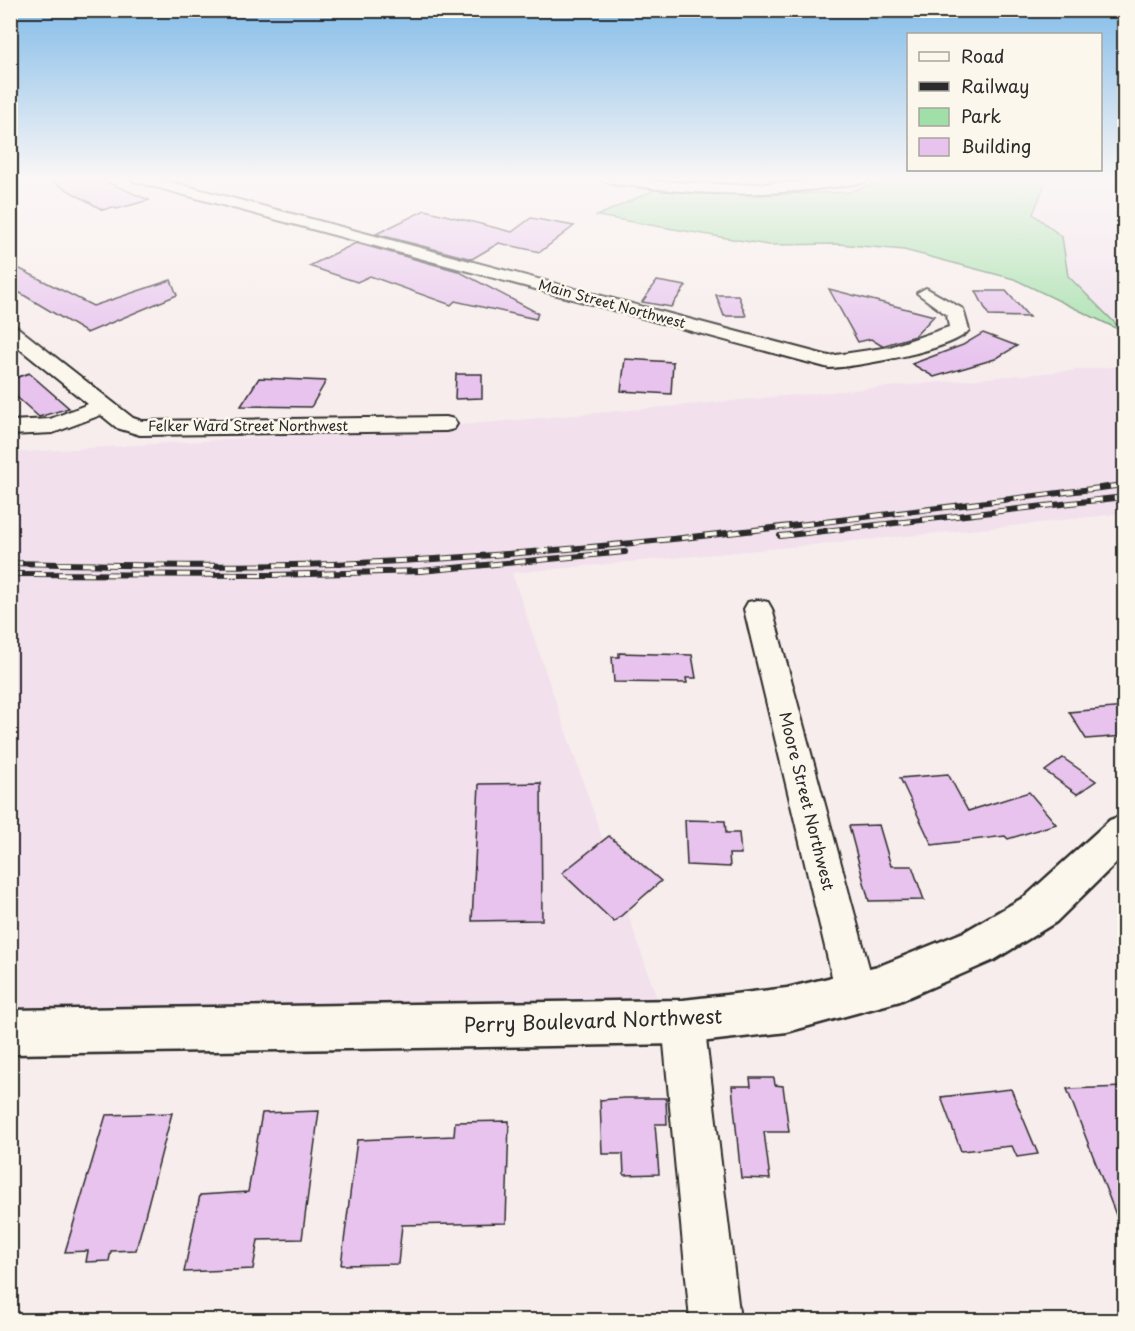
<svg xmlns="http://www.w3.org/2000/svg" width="1135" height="1331" font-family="'Playpen Sans',sans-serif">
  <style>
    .built { fill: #f2e0ed }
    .green { fill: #a0dfa7; stroke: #668569; stroke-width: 1.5 }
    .building { fill: #e7c3ee; stroke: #2b2b2b; stroke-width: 1.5 }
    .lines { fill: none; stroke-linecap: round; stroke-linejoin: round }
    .street-casing { stroke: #2b2b2b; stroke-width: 4 }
    .secondary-casing { stroke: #2b2b2b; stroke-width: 5 }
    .street { fill: #fbf7ec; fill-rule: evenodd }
    .secondary { fill: #fbf7ec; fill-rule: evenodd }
    .rail-casing { stroke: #2b2b2b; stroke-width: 6 }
    .rail { stroke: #fbf7ec; stroke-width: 4; stroke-dasharray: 12; stroke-linecap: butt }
    .labels { text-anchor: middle; stroke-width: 5; stroke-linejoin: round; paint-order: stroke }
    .far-street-label { font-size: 14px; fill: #2b2b2b; stroke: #fbf7ec }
    .street-label { font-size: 16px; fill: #2b2b2b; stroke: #fbf7ec }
    .near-street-label { font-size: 20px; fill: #2b2b2b; stroke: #fbf7ec }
  </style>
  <rect width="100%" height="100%" fill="#f7edec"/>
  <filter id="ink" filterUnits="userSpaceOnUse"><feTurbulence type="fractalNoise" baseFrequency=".0167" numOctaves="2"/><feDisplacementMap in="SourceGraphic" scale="12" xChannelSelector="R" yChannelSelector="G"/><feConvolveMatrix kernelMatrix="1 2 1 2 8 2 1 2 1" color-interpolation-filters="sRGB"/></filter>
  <g filter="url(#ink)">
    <path class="built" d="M1047,178H1124V331L1068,276L1062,237L1033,214Z
      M1124,366V513L1012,526L512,573L661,1011L11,1013L10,453L461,425Z"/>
    <path class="green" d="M889,178H1047L1033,214L1062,237L1068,276L1124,332L1014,279L904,250L839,244L768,245L597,216L654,190L751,195L849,192Z"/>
    <path class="building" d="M46,178H98L149,200L117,209L112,207L103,210Z
      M425,210L512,232L531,218L574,226L540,252L499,243L472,259L376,234Z
      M356,243L458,271L538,313L536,319L455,301L451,305L370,276L357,282L309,266Z
      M10,264L93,306L171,280L177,295L87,333L10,287Z
      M657,281L686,286L671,307L642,302Z
      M829,289L934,316L915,336L882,346L871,339L858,342Z
      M976,291H1006L1029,317L989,316Z
      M716,295H738L746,316H724Z
      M983,333L1017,346L995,359L934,377L912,364L963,345Z
      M625,359L673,362L671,394L621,391Z
      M29,373L69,408L39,417L10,391V380Z
      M456,374H482V398L455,399Z
      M259,378L326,381L311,407L241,406Z
      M619,653L692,655L696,678H686L687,683L614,682L612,657H619Z
      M1125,707V736L1086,739L1069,712Z
      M1063,758L1096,781L1077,794L1045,771Z
      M948,774L968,811L1029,792L1056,824L1008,839L1005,836L932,845L900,778Z
      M541,783L542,920L472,921L479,784Z
      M685,820L725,821L726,833H739L741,854H729L730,867L687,865Z
      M879,825L891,866H912L924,900L869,901L849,826Z
      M609,836L661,881L614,922L562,873Z
      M750,1078H774L775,1085L783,1086L789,1132H764L770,1179L741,1178L732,1086H751Z
      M1125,1087V1232L1123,1233L1067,1089Z
      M1011,1089L1038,1154L1017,1157L1012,1146L961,1151L941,1097Z
      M625,1098H666L667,1124H655L659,1174L624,1175L623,1154H602L600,1100Z
      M319,1111L302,1239L258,1240L253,1269L184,1272L200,1195L248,1192L262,1113Z
      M172,1113L136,1250L111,1251L109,1261L86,1262L88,1251L65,1252L106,1115Z
      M509,1121L506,1223L402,1225L398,1264L341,1265L357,1140L454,1136L455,1122Z"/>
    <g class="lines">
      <g class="street-casing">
        <path id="street" d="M131,178H156L829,356L890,347L949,327L947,315L917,293L926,288L963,309L969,330C955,350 855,367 829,368L133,181Z
          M600,178L736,185L872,178L865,182C789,196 712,197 635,186C625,185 607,186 600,178Z
          M10,325L17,327L133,418L142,421L446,417L454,419L457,424L454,429L446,431L140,435L117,428L101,415L53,433L10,435V421L50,419L88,404L10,341Z
          M758,600L768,602L772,609L876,993L870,1007L856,1012L842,1007L836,993L744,609L748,602Z
          M683,1002L698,1008L704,1022L740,1320H690L662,1022L668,1008Z"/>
      </g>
      <g class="secondary-casing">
        <path id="secondary" d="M1124,815V855L1056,922L994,960L900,1001L787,1032L683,1044L10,1054V1010L683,1000L787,988L882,965L964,932L1026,896L1110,820Z"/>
      </g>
      <use href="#street" class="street"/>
      <use href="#secondary" class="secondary"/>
      <g class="rail-casing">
        <path id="rail" d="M780,536L1124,497
          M10,563C126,565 242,568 358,563C615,552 870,516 1124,485
          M10,574L272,575L421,571L625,552"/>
      </g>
      <use href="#rail" class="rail"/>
    </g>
  </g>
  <linearGradient id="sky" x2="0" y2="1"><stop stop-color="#83bce9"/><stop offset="0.49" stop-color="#fbf7f6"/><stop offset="1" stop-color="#fbf7f6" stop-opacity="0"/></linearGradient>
  <rect width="1135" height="365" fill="url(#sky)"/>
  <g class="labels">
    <g class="far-street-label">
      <text transform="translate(612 304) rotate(15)" y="5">Main Street Northwest</text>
      <text x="248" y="431">Felker Ward Street Northwest</text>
    </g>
    <g class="street-label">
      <text transform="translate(807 801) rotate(76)" y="6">Moore Street Northwest</text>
    </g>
    <g class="near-street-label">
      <text transform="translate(593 1021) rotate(-2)" y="7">Perry Boulevard Northwest</text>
    </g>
  </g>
  <rect width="1135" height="1331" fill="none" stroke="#fbf7ec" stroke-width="36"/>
  <rect x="18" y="18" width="1099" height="1295" fill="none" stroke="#2b2b2b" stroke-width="2" filter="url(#ink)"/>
  <rect x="907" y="33" width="195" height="138" fill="#fbf7ec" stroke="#a8a59f" stroke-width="1.5"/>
  <rect x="919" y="52" width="30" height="9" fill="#fbf7ec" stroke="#a8a59f" stroke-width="1.5"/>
  <text x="961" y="63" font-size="18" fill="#2b2b2b">Road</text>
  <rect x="919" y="82" width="30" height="9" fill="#2b2b2b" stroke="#a8a59f" stroke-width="1.5"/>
  <text x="961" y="93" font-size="18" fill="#2b2b2b">Railway</text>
  <rect x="919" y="108" width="30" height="18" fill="#a0dfa7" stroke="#a8a59f" stroke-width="1.5"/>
  <text x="961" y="123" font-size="18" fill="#2b2b2b">Park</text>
  <rect x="919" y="138" width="30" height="18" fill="#e7c3ee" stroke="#a8a59f" stroke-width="1.5"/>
  <text x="961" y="153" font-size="18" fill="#2b2b2b">Building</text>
</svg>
